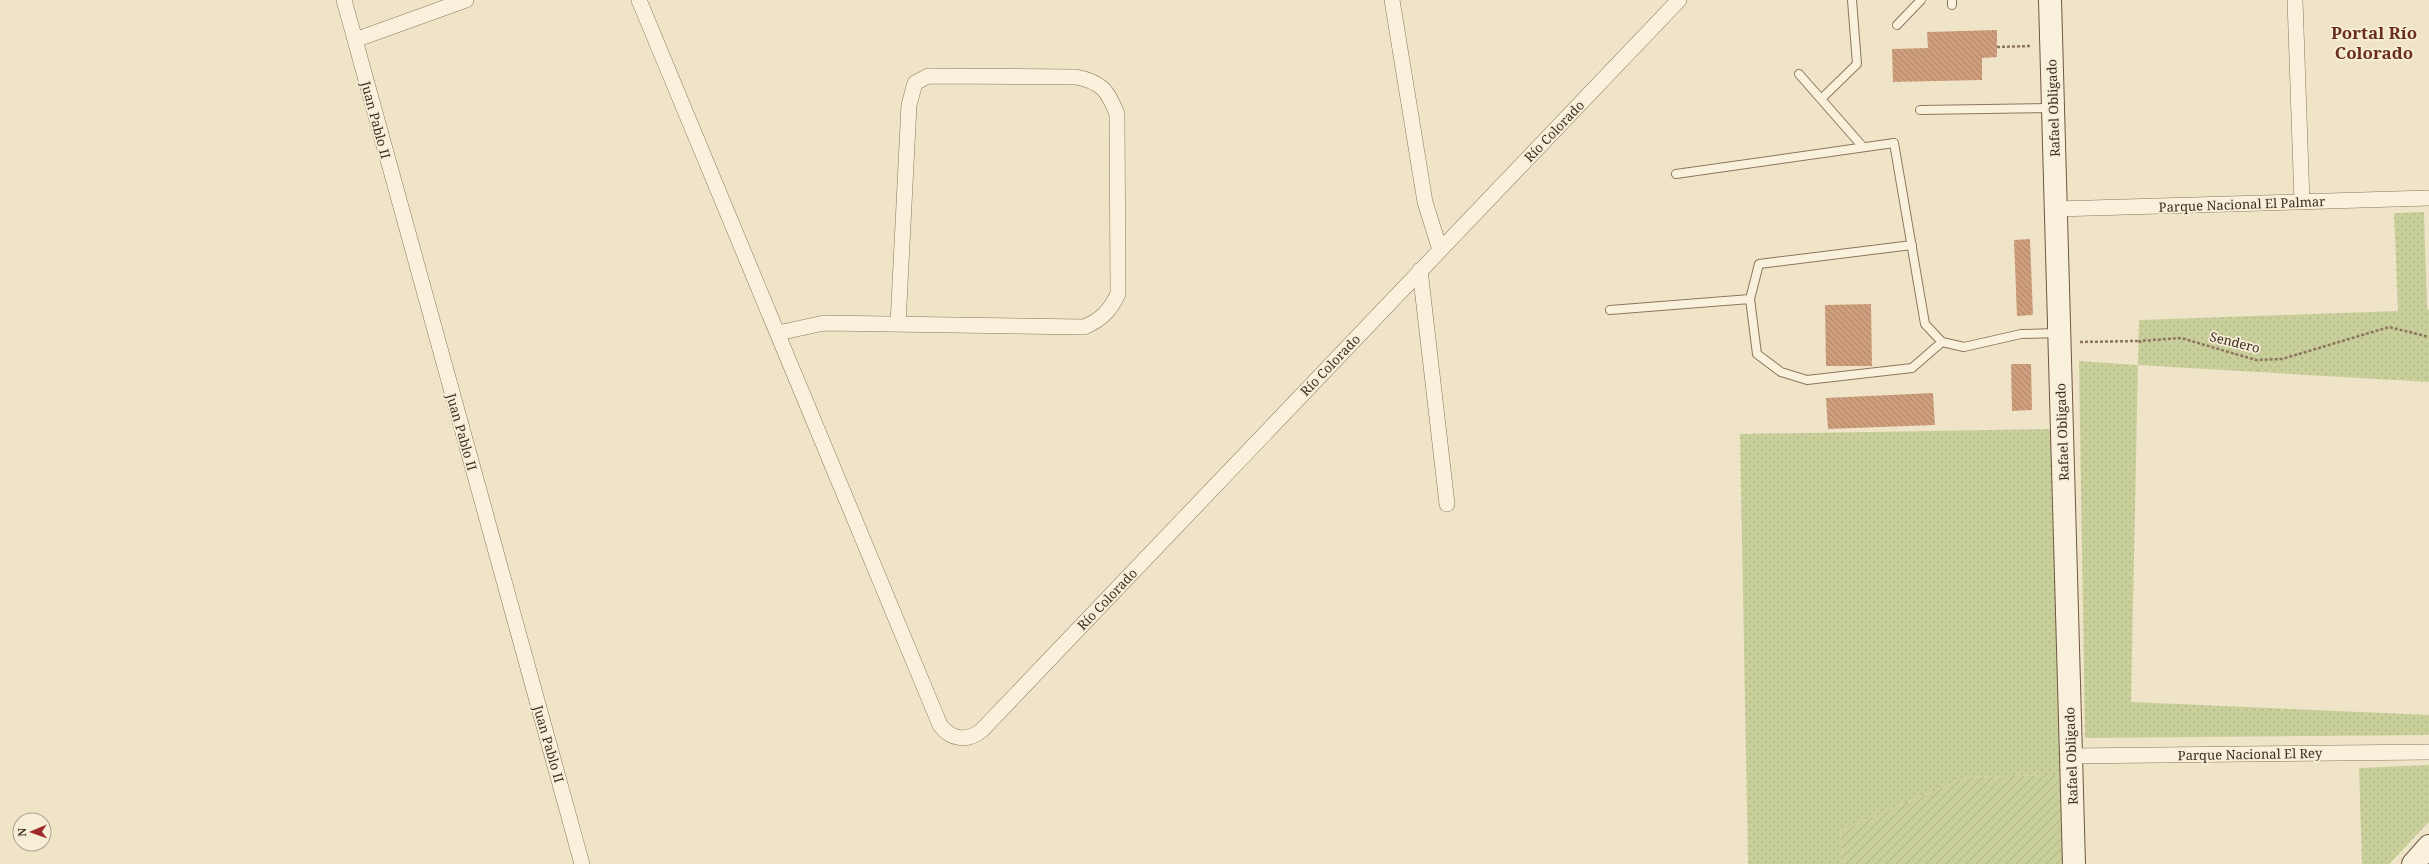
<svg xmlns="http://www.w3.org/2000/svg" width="2429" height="864" font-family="'Noto Serif',serif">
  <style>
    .grass { fill: url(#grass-dots) }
    .garden { fill: url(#garden-furrows) }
    .building { fill: url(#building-back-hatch) }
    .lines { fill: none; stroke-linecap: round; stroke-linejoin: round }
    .lane-casing { stroke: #8d765c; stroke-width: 10 }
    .street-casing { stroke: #8d765c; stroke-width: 16 }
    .secondary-casing { stroke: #6f573f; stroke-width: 24 }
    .path { stroke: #8d765c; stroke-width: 2.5; stroke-dasharray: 3 2; stroke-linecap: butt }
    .lane { stroke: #faf1dc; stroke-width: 8 }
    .street { stroke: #faf1dc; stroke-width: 15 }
    .secondary { stroke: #faf1dc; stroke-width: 22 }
    .labels { text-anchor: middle; stroke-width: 3.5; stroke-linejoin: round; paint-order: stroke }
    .street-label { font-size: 13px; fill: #3d2e20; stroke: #f7eed8 }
    .district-label { font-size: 17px; font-weight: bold; fill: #6b2e1e; stroke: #f7eed8 }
  </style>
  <defs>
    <pattern id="grass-dots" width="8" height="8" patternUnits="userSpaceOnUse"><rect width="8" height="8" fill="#c9cf9b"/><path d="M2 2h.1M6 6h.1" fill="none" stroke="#aeb285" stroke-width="1.8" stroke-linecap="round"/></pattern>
    <pattern id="garden-furrows" width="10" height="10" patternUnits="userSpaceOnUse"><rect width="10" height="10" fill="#c9cf9b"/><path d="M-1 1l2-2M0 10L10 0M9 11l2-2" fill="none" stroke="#aeb285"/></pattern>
    <pattern id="building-back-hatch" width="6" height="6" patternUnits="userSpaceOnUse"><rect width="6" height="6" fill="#cf9f7d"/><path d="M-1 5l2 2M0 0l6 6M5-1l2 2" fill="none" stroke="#a98266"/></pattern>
  </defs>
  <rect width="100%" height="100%" fill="#f0e4c8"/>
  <path class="grass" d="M2424,212L2427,309L2429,310V382L2138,365L2131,702L2429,715V735L2085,738L2079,361L2138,365L2139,320L2398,311L2394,213Z
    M2053,429L2061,775L1967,777L1840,831L1844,864H1748L1740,434Z
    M2429,765V822L2389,864H2362L2359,768Z"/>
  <path class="garden" d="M2061,775L2063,864H1844L1840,831L1967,777Z"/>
  <path class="building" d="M1997,30V57L1982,58V80L1893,82L1892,49L1928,48L1927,32Z
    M2030,239L2033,315L2017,316L2014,240Z
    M1871,304L1872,366H1826L1825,305Z
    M2011,364H2031L2032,410L2012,411Z
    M1933,393L1935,425L1828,429L1826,398Z"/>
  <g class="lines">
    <g class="lane-casing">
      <path id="lane" d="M1952,5V0
        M1897,25L1921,0
        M1799,74L1863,147
        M1821,99L1857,64L1852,0
        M1920,110L2052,108
        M1676,174L1894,143L1925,324L1942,342L1964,347L2021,334L2058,333
        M1750,299L1757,354L1781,372L1807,380L1912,368L1942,342
        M1610,310L1750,299L1759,264L1912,245"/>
    </g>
    <g class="street-casing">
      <path id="street" d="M344,0L582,864
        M639,0L940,725C951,740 968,742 982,730L1679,0
        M1392,0L1425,202L1440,250
        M2295,0L2302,202
        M355,40L466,0
        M2056,209L2429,198
        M1420,270L1447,504
        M778,333L824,323L1084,327C1101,320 1110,311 1118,294L1117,114C1108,91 1102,82 1076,77L928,76L915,83L909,105L898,324
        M2071,756L2429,752"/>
    </g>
    <g class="secondary-casing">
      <path id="secondary" d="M2050,0L2074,864
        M2413,864L2429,846"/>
    </g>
    <path class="path" d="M1997,47L2030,46
      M2080,342L2137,341L2139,343L2140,341L2181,338L2256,360L2282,359L2389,327L2429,337"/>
    <use href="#lane" class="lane"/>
    <use href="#street" class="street"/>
    <use href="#secondary" class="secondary"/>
  </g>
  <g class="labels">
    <g class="street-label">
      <text transform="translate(2053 108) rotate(-92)" y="5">Rafael Obligado</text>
      <text transform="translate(376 120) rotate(75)" y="5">Juan Pablo II</text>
      <text transform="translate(1554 131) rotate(-46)" y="5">Río Colorado</text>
      <text transform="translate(2242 204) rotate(-2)" y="5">Parque Nacional El Palmar</text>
      <text transform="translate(2235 342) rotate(14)" y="5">Sendero</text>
      <text transform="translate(1330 365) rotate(-46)" y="5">Río Colorado</text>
      <text transform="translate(462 432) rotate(74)" y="5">Juan Pablo II</text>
      <text transform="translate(2062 432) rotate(-92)" y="5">Rafael Obligado</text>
      <text transform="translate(1107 599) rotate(-46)" y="5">Río Colorado</text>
      <text transform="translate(549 744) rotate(74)" y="5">Juan Pablo II</text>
      <text transform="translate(2250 754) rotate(-1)" y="5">Parque Nacional El Rey</text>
      <text transform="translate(2071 756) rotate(-92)" y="5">Rafael Obligado</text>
    </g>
    <g class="district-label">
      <text x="2374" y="39">Portal Río<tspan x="2374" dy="20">Colorado</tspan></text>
    </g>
  </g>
  <g transform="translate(32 832) rotate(268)"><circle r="19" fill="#f7eed8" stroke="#ada18e"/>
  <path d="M0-3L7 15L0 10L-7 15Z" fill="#9e2a2b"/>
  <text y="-6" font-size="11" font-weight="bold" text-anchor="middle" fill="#3d2e20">N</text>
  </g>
</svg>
